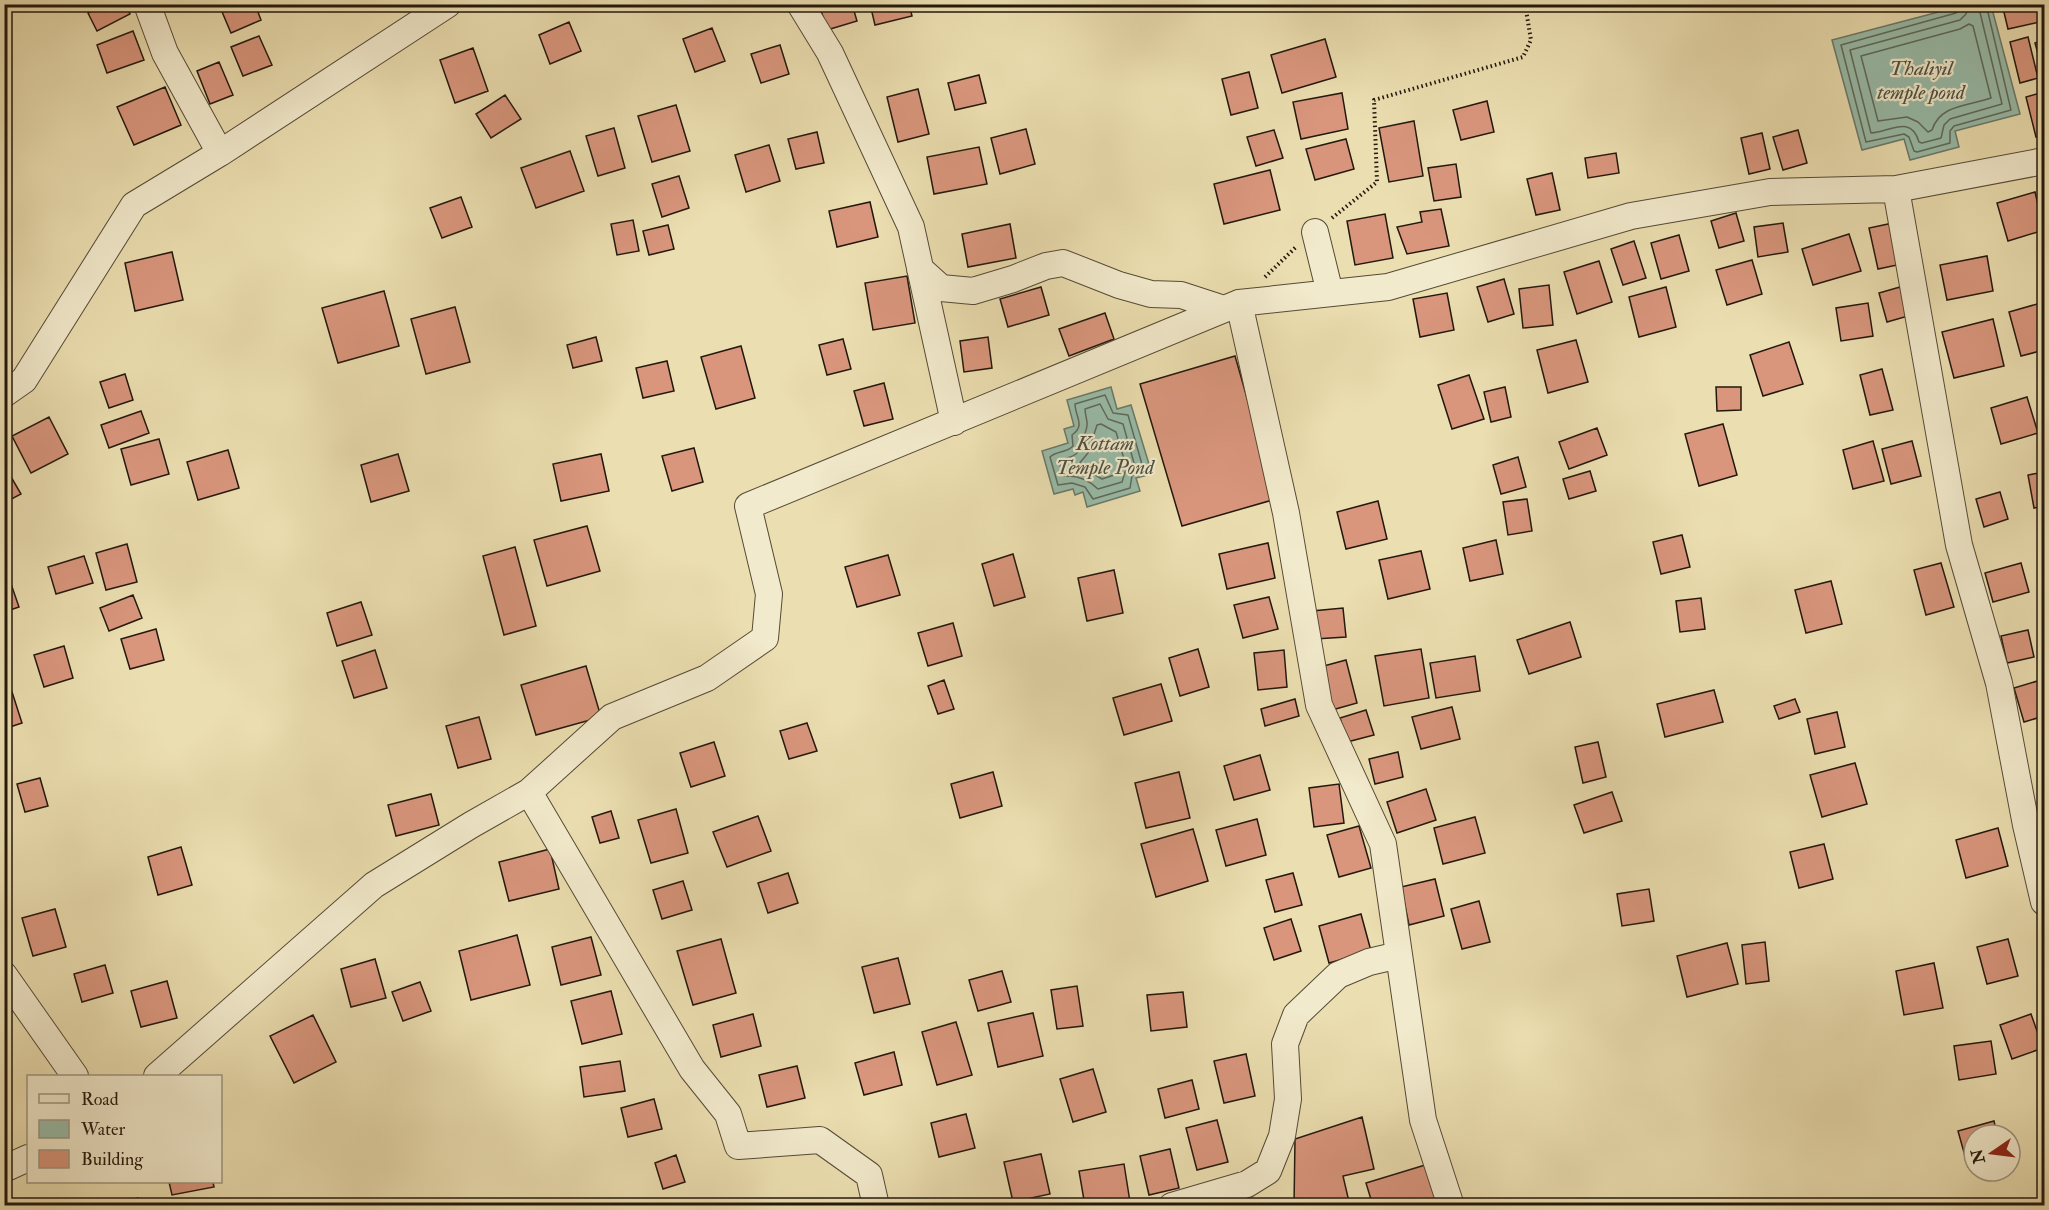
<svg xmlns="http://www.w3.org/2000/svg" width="2049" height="1210" font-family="'IM FELL Double Pica',serif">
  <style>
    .water { fill: #98bca9; stroke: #697a6b; stroke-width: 1.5 }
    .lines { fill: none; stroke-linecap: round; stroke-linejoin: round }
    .shore { stroke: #5e6a5b; stroke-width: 1.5 }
    .building { fill: #d9967d; stroke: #23180d; stroke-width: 1.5 }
    .minor-casing { stroke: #554a36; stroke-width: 28 }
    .path { stroke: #23180d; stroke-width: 4; stroke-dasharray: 1.5 3; stroke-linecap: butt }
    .minor { stroke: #f2eacc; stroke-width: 26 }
    .labels { text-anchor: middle; stroke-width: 4.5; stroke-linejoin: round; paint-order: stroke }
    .water-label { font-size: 21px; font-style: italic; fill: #4c5144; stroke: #f2eacc }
  </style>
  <rect width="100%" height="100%" fill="#ebdeb0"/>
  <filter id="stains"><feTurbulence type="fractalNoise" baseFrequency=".00333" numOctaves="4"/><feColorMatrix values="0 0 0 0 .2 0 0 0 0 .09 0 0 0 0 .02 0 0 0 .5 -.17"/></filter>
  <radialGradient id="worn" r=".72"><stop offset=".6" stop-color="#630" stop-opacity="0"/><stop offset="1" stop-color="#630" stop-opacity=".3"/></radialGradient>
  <path class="water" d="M1965,5H1991L2020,114L1955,131L1959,147L1910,160L1904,139L1862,150L1832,40Z
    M1111,387L1117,409L1131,405L1152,474L1136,478L1140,491L1087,507L1083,492L1075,495L1073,489L1054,494L1042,451L1068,443L1064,429L1074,426L1067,400Z"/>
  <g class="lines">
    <path class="shore" d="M1961,4L1960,10L1956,13L1841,45L1866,142L1904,134L1909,137L1914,151L1917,152L1950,143V131L1954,126L2011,110L1986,4
      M1969,4L1966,14L1960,20L1850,50L1871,133C1890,132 1911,114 1919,142L1922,143L1941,138L1944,125L1950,119L2002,104L1978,4
      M1969,24L1973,26L1991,98C1969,106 1940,104 1932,130L1928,132L1918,122L1907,117L1878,121L1861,56L1960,29Z
      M1105,395L1113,413L1128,415L1143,468L1132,476L1130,488L1093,499L1085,487L1072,483L1058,485L1050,457C1056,451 1067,453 1073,446L1072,435C1086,425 1075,417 1075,404Z
      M1100,404L1108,419L1123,424L1134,463L1125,472L1122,482L1098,489C1088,479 1078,475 1064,476L1059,462C1064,458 1071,458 1076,454C1079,451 1088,428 1087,423C1087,419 1085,414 1085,409Z
      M1101,424L1116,432L1124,459L1114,475L1102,479L1078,465L1088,453L1097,425Z"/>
  </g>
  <path class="building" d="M104,4H125L130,14L97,31L88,13Z
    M225,4H255L261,20L231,33L220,7Z
    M819,4H852L857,21L827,30Z
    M870,4H909L912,16L875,25Z
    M2002,4H2044V21L2008,29Z
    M569,22L581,51L550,64L539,35Z
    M712,28L725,61L695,72L683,39Z
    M133,31L144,60L107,73L97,45Z
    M259,36L272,65L243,76L231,47Z
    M2028,37L2038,78L2020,83L2010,42Z
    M1325,39L1336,77L1282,93L1271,55Z
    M2044,40V76L2035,43Z
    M780,45L789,74L761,83L751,54Z
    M473,48L488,91L455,103L440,60Z
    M219,62L233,95L210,104L197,71Z
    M1249,72L1258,108L1231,115L1222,79Z
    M979,75L986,103L955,110L948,83Z
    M165,87L181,125L134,145L117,107Z
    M918,89L929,134L898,142L887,97Z
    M2044,92V135L2036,137L2026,97Z
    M1342,93L1348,129L1301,139L1293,102Z
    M505,95L521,119L491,138L476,114Z
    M1487,101L1494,132L1461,140L1453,110Z
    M676,105L690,151L652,162L638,116Z
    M1414,121L1423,176L1389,182L1379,128Z
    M614,128L625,168L598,176L586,136Z
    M1026,129L1035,164L1000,174L991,138Z
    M1274,130L1283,158L1256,166L1247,137Z
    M1798,130L1807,163L1783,170L1773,137Z
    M817,132L824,163L796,169L788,139Z
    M1762,133L1770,169L1749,174L1741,138Z
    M1346,139L1354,169L1315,180L1306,149Z
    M769,145L780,181L746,192L735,155Z
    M979,147L987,184L934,194L927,157Z
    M570,151L584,191L536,208L521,168Z
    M1616,153L1619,173L1588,178L1585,158Z
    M1456,164L1461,197L1434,201L1428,168Z
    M1270,170L1280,210L1224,224L1214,184Z
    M1552,173L1560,210L1536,215L1527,179Z
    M679,176L689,208L662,217L652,184Z
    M2035,192L2044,230L2008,241L1997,203Z
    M461,197L472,227L442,238L430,208Z
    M870,202L878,237L837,247L829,211Z
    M1441,209L1449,246L1407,254L1397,227L1422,222L1420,212Z
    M1736,213L1744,241L1719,248L1711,221Z
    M1385,214L1393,258L1355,265L1347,221Z
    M633,220L639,251L617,255L611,224Z
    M1783,223L1788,252L1758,257L1754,227Z
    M1893,223L1902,264L1878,269L1869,228Z
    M1010,224L1016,258L968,267L962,234Z
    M668,225L674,249L649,255L643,231Z
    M1849,234L1861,271L1813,285L1802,249Z
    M1679,235L1689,271L1661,279L1651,243Z
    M1634,241L1646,278L1623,285L1611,249Z
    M172,252L183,300L135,311L125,263Z
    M1987,256L1993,291L1947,300L1940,265Z
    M1752,260L1762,294L1727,305L1716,270Z
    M1599,261L1612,302L1577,314L1564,272Z
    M907,276L915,323L873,330L865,283Z
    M1504,279L1514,314L1488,322L1477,287Z
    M1549,285L1553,325L1523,328L1519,289Z
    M1041,287L1049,315L1008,327L1000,299Z
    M1666,287L1676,327L1639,337L1629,297Z
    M1900,287L1908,316L1887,322L1879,293Z
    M384,291L399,346L338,363L322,308Z
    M1447,293L1454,330L1420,337L1413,299Z
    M2044,302V350L2021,356L2009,312Z
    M1868,303L1873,336L1841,341L1836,308Z
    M455,307L470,362L426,374L411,319Z
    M1105,313L1114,339L1069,356L1059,329Z
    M1993,319L2004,366L1954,378L1942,332Z
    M596,337L602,361L573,368L567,345Z
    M988,337L992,368L964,372L960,341Z
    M843,339L851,369L827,375L819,345Z
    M1576,340L1588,382L1548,393L1537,350Z
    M1789,342L1803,384L1763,396L1750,355Z
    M741,346L755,398L716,409L701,357Z
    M1235,356L1276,499L1182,526L1140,384Z
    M667,361L674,391L643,398L636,368Z
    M1882,369L1893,410L1870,415L1860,375Z
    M125,374L133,400L109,408L100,382Z
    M1469,375L1484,419L1452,429L1438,385Z
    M884,383L893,419L864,426L854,391Z
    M1505,387L1511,417L1491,422L1484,392Z
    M1716,387H1741V410L1717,411Z
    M2027,397L2038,433L2001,444L1991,408Z
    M141,411L149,433L109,448L101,425Z
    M49,417L68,454L31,473L12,436Z
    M1723,424L1737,475L1699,486L1685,434Z
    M1597,428L1607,455L1569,469L1559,442Z
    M159,439L169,474L131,485L121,449Z
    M1873,441L1884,481L1853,489L1843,450Z
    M1912,441L1921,476L1891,484L1882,449Z
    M694,448L703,482L672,491L662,456Z
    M228,450L239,488L198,500L187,462Z
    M398,454L409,491L371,502L361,465Z
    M601,454L609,491L561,501L553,464Z
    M1518,457L1526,487L1501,494L1493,465Z
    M7,470L21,494L4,503V471Z
    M1590,471L1596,491L1569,499L1563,479Z
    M2044,472V506L2034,508L2028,475Z
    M2000,492L2008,519L1984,527L1976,499Z
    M1527,499L1532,531L1508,535L1503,502Z
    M1378,501L1387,539L1346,549L1337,512Z
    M587,526L600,571L547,586L534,540Z
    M1682,535L1690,567L1661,574L1653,542Z
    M1496,540L1503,574L1470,581L1463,548Z
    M1268,543L1275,578L1227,589L1219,554Z
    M127,544L137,582L106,590L96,553Z
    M515,547L536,626L504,635L483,556Z
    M1421,551L1430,589L1388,599L1379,560Z
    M1013,554L1025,597L994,606L982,564Z
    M888,555L900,595L857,607L845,567Z
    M84,556L93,583L56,594L48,567Z
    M1941,563L1954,607L1926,615L1914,570Z
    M2021,563L2029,592L1993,602L1985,573Z
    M1114,570L1123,613L1087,621L1078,578Z
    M10,581L19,607L4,612V583Z
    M1831,581L1842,624L1806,633L1795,590Z
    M133,595L142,618L109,631L100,608Z
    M1269,597L1278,629L1243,638L1234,605Z
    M1701,598L1705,629L1680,632L1676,601Z
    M361,602L372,635L337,646L327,613Z
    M1343,608L1346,637L1315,639L1312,611Z
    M1570,622L1581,657L1529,674L1517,640Z
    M953,623L962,656L928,666L918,633Z
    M156,629L164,660L130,669L121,639Z
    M2028,630L2034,657L2007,663L2001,636Z
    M64,646L73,678L44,687L34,655Z
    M1198,649L1209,687L1180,696L1169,658Z
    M1421,649L1429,698L1384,706L1375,656Z
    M375,650L387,688L354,698L342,661Z
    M1284,650L1287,687L1258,690L1254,653Z
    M1475,656L1480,691L1436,698L1430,663Z
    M1346,660L1357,703L1332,710L1320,667Z
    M586,666L601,717L536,735L521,685Z
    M2044,679V716L2024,722L2014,688Z
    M944,680L954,709L938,714L928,686Z
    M1161,684L1172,721L1124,735L1113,698Z
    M1714,690L1723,722L1665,737L1657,704Z
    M12,692L22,723L4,729V694Z
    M1295,699L1299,716L1265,726L1261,709Z
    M1795,699L1800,712L1779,719L1774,706Z
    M1452,707L1460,739L1421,749L1412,717Z
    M1366,710L1374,735L1347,742L1340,718Z
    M1837,712L1845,747L1815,754L1807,719Z
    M479,717L491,759L458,768L446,726Z
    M807,723L817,751L789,759L780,731Z
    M714,742L725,776L691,787L680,753Z
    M1598,742L1606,777L1583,783L1575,747Z
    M1398,752L1403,777L1375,784L1369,759Z
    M1260,755L1270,790L1234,800L1224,766Z
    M1855,763L1867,804L1822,817L1810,775Z
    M993,772L1002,806L960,818L951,784Z
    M1179,772L1190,818L1146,828L1135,783Z
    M40,778L48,806L25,812L17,784Z
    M1339,784L1344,823L1314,827L1309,788Z
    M1426,789L1436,820L1397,833L1387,802Z
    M1612,792L1622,821L1584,833L1574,805Z
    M431,794L439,825L396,836L388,805Z
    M676,809L688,853L651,863L638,820Z
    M611,811L619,838L600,843L592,817Z
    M758,816L771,851L727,867L713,832Z
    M1475,817L1485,853L1443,864L1434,828Z
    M1257,819L1266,855L1226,866L1216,830Z
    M1359,826L1371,868L1339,877L1327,835Z
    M1998,828L2008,866L1966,878L1956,840Z
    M1193,829L1208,881L1156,897L1141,844Z
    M1824,844L1833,879L1799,888L1790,852Z
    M181,847L192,885L158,895L148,857Z
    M550,849L559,889L509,901L499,862Z
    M788,873L798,903L768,913L758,883Z
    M1293,873L1302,905L1275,912L1266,880Z
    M1435,879L1444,916L1409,925L1401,887Z
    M683,881L692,910L662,919L653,890Z
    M1649,889L1654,921L1622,926L1617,894Z
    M1479,901L1490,942L1462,949L1451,909Z
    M55,909L66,947L33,956L22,918Z
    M1361,914L1371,951L1329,963L1319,926Z
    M1291,919L1301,951L1274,960L1264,928Z
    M517,935L530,985L471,1000L459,951Z
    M591,937L601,975L561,985L552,947Z
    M721,939L736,993L693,1005L677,951Z
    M2008,939L2018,976L1987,984L1977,947Z
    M1765,942L1769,981L1746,984L1742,945Z
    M1727,943L1738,984L1687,997L1677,956Z
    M898,958L910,1004L874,1013L862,967Z
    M375,959L386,998L351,1007L341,969Z
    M1934,963L1943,1008L1904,1015L1896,971Z
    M105,965L113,993L82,1002L74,974Z
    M1002,971L1011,1002L978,1011L969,980Z
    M167,981L177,1018L141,1027L131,991Z
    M420,982L431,1011L403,1021L392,992Z
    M1077,986L1083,1026L1057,1029L1051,990Z
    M611,991L622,1034L582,1044L571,1001Z
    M1183,992L1187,1027L1151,1031L1147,995Z
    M1033,1013L1043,1056L998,1067L988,1023Z
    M753,1014L761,1046L721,1057L713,1025Z
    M2031,1014L2043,1048L2012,1059L2000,1025Z
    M313,1015L336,1062L294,1083L270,1036Z
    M956,1022L972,1075L937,1085L922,1032Z
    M1991,1041L1996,1074L1959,1080L1954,1046Z
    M894,1052L902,1085L864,1095L855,1063Z
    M1246,1054L1255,1096L1224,1103L1214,1061Z
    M620,1061L625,1091L584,1097L580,1067Z
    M797,1066L805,1098L767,1107L759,1075Z
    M1093,1069L1106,1112L1073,1122L1060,1079Z
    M1192,1080L1199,1109L1165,1118L1158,1089Z
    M654,1099L662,1129L628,1137L621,1108Z
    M966,1114L975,1148L939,1157L931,1123Z
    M1362,1117L1374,1169L1343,1176L1350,1206H1294L1295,1139Z
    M1217,1120L1228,1162L1197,1170L1186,1128Z
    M1994,1121L1997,1135H1974V1166L1968,1167L1958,1131Z
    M1170,1149L1179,1188L1149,1195L1140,1156Z
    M1041,1154L1050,1194L1013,1202L1004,1162Z
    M676,1155L685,1182L663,1189L655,1163Z
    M1435,1162L1448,1206H1373L1366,1183Z
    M1124,1164L1130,1202L1109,1206H1085L1079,1171Z
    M169,1182H213L214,1187L172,1195Z
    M138,1198L140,1206H111Z"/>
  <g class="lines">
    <g class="minor-casing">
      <path id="minor" d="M147,4L165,53L220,153
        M800,4L830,53L911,227L954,422
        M1896,189L1959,545L1999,683L2026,825L2044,902
        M1315,232L1330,293
        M920,269L941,288L973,291L1013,279L1046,266L1063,263L1119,285L1151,294L1181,295L1224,309
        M1239,303L1286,513L1319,705L1383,844L1423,1120L1451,1206
        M4,394L24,380L134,205L220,153L448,4
        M529,792L692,1069L728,1114L738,1146L820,1140L869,1175L876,1206
        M4,975L75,1076
        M157,1076L374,885L471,825L529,792L612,717L707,678L765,638L769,594L748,506L1239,303L1388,287L1631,216L1770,192L1896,189L2044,161
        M4,1169L28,1158
        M1172,1206L1247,1184L1268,1171L1282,1136L1288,1099L1285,1044L1296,1015L1338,975L1369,962L1399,955"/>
    </g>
    <path class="path" d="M1332,218L1377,182L1374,100L1523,57L1531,40L1525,4
      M1265,277L1296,247"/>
    <use href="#minor" class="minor"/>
  </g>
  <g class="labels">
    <g class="water-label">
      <text x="1921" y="75">Thaliyil<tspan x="1921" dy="24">temple pond</tspan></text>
      <text x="1105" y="450">Kottam<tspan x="1105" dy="24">Temple Pond</tspan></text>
    </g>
  </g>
  <rect width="2049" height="1210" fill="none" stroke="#ebdeb0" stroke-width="24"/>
  <rect x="6" y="6" width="2037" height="1198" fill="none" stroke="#23180d" stroke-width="3"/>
  <rect x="12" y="12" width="2025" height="1186" fill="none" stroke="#23180d" stroke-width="1.5"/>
  <rect x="27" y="1075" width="195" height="108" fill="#f2eacc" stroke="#9f9680" stroke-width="1.5"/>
  <rect x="39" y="1094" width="30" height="9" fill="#f2eacc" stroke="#9f9680" stroke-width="1.5"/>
  <text x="81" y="1105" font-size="18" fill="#23180d">Road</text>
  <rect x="39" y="1120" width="30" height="18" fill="#98bca9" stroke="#9f9680" stroke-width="1.5"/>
  <text x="81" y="1135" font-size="18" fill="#23180d">Water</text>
  <rect x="39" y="1150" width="30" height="18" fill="#d9967d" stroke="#9f9680" stroke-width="1.5"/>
  <text x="81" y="1165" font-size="18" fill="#23180d">Building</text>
  <g transform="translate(1992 1153) rotate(256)"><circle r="28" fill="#f2eacc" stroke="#9f9680" stroke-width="1.5"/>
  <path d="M0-4.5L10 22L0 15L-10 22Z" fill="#8f2418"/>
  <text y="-9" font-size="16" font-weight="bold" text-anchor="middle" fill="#23180d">N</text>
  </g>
  <rect width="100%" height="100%" filter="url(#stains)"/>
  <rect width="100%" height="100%" fill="url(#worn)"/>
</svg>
